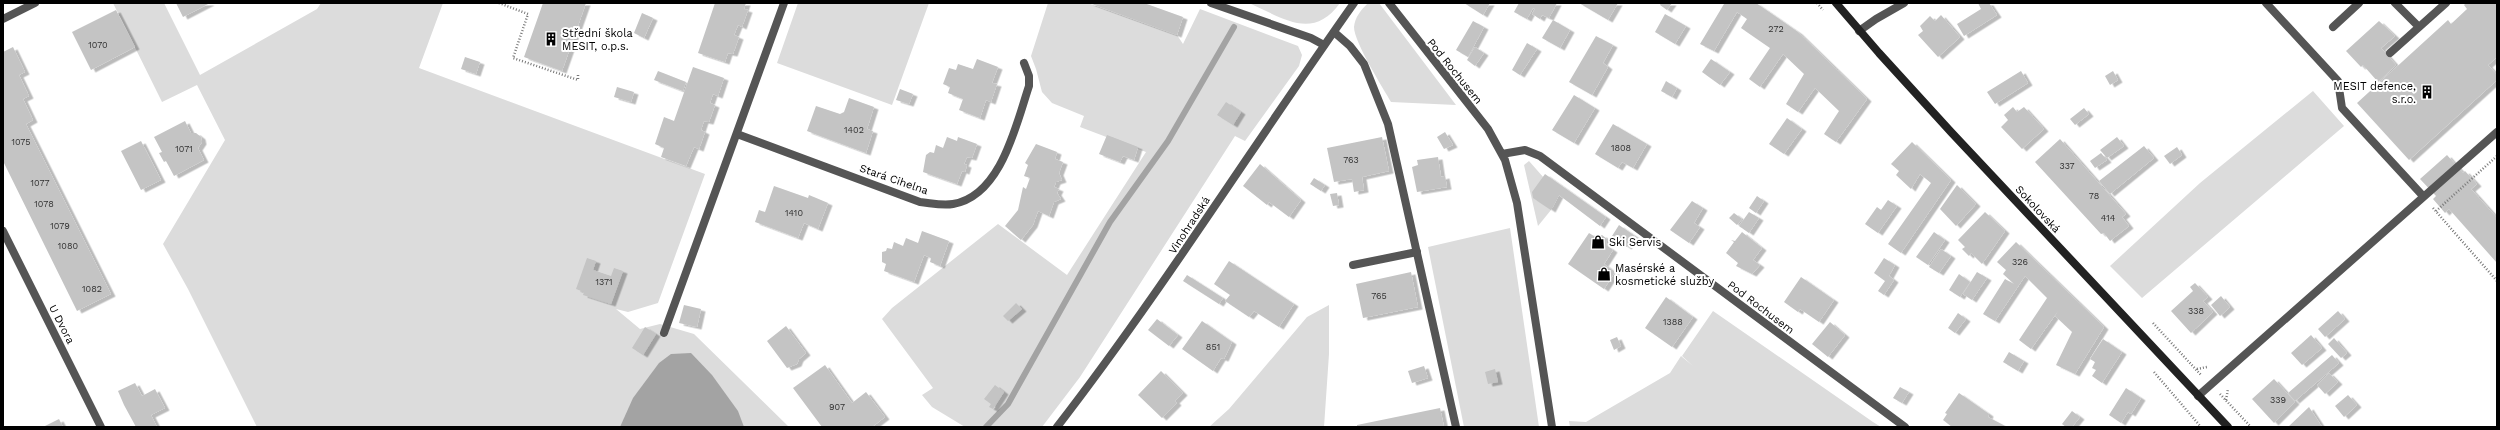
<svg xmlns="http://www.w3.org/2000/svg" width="2500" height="430" font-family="'Work Sans',sans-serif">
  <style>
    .green { fill: #dcdcdc }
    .water { fill: #a3a3a3 }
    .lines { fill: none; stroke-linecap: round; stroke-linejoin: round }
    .stream { stroke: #a3a3a3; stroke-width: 6 }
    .building { fill: #c4c4c4; filter: url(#shadow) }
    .path { stroke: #777; stroke-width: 2.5; stroke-dasharray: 1 2; stroke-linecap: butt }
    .lane { stroke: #555; stroke-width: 8 }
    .street { stroke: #555; stroke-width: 8 }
    .secondary { stroke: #222; stroke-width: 8 }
    .labels { text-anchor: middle; stroke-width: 4; stroke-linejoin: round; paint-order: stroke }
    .number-label { font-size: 9px; fill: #313131 }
    .poi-label { font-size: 11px; fill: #000; stroke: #fff; text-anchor: start }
    .street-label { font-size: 11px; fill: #000; stroke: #fff }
  </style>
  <defs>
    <filter id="shadow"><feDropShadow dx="4.5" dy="2.5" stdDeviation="0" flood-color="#0004"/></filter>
  </defs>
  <rect width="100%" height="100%" fill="#fff"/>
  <path class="green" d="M113,3H164L200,75L317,9L321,3H443L419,68L705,174L658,303L628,312L616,309L640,329L660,324L694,334L789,427H257L188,289L163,244L225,140L197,85L162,102Z
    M798,3H929L892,105L777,63Z
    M1048,3H1088L1177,35L1183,44L1200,9L1298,46L1302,55L1299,66L1245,141L1235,136L1080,377L1042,427H965L932,407L922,395L933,388L882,319L892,308L998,224L1067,275L1146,152L1080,127L1084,116L1052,103L1042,92L1036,69L1031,56Z
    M1249,3H1340C1313,41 1283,18 1249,3Z
    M1368,3H1379L1456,105L1391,102C1383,88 1354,42 1354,27C1355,17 1361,10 1368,3Z
    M2313,91L2344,126L2142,298L2110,266L2200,183Z
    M1529,161L1559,195L1551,210L1538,226L1524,165Z
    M1510,228L1539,427H1464L1428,247Z
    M1329,305V354L1324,427H1209L1229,409L1307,317Z
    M1713,311L1873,422L1881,427H1570L1569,421L1586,422L1670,373L1681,356L1693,366L1682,356Z"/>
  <path class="water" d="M691,353L712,375L738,411L744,427H620L633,398L659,363L671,354Z"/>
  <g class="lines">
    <path class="stream" d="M986,427L1008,404L1110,222L1168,141L1234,27"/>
  </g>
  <path class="building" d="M176,3H210L183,17Z
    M543,3H586L562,71L524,57Z
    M715,3H746L744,9L748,10L742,27L738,25L734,35L739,37L733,54L728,53L725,62L698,53Z
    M1089,3H1144L1183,17L1177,35Z
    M1464,3H1490L1483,15Z
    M1519,3H1557L1549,18L1542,15L1540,19L1532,14L1535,9L1533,8L1527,19L1514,12Z
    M1579,3H1618L1608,20Z
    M1661,3H1672L1667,10L1660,5Z
    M1722,3H1756L1798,32L1867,99L1836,142L1824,134L1839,111L1815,88L1798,112L1786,104L1804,74L1783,54L1760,87L1749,79L1770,48L1741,28L1747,19L1737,12L1714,51L1700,44L1724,4Z
    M1978,3H1989L1997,15L1964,36L1957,24L1981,9Z
    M2466,3H2497V57L2488,65L2497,75V80L2409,160L2357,103L2448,20L2451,24L2467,9L2464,5Z
    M116,10L135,47L91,70L72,32Z
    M642,13L653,18L644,38L634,33Z
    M1665,14L1686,26L1675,44L1655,32Z
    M1941,15L1960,37L1938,57L1918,35L1923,31L1920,26L1930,16L1935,21Z
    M1553,20L1570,30L1560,48L1542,38Z
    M1473,21L1484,27L1468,57L1456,50Z
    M2379,21L2395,36L2381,48L2396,65L2378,82L2363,65L2361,67L2346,51Z
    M1596,36L1613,45L1603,63L1608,67L1592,95L1569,82Z
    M1527,43L1537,49L1520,75L1512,70Z
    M13,47L25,72L19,75L29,96L23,99L33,120L26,124L111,294L77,311L3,161V52Z
    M1475,47L1484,53L1475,66L1467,60Z
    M465,57L480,62L476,74L461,69Z
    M977,59L998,67L992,83L997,84L991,102L986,100L980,118L959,110L963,99L948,93L950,87L943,84L949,68L956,70L958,64L973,69Z
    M1711,59L1730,72L1720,85L1702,72Z
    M693,67L724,78L718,96L713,94L710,103L715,105L709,122L704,121L701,130L705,132L699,149L694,147L686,166L661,157L664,148L655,144L664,117L674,121Z
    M658,71L686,82L683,91L654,80Z
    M2021,71L2028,83L1995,104L1987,92Z
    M2113,71L2118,80L2110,85L2105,76Z
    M1666,81L1677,88L1672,97L1661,91Z
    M617,87L634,92L631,102L614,97Z
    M900,89L913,94L909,104L896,100Z
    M1574,95L1595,108L1574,143L1552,130Z
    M849,98L874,107L867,129L873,131L866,153L807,131L816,106L840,114L844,112Z
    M1226,102L1241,112L1233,125L1217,115Z
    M2013,107L2017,112L2024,107L2044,129L2022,149L2001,127L2008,120L2004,115Z
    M2084,108L2089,114L2075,125L2070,119Z
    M1787,118L1802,129L1784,154L1769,144Z
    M185,121L191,133H196L201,137L202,142L198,148L204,160L174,176L166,161L164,162L159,153L162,152L154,137Z
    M1613,124L1647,144L1633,168L1622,162L1618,168L1595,154Z
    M1445,132L1453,145L1444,149L1437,137Z
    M1107,135L1138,147L1134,160L1123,156L1120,162L1099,154Z
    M947,137L957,141L958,137L977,144L972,158L967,157L964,164L967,165L965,172L962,171L957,184L923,172L926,155L930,152L934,153L936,145L943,148Z
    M1382,137L1389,171L1362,177L1364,190L1354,192L1352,179L1334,182L1327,148Z
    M2117,137L2124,146L2107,158L2100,150Z
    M2060,139L2126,214L2122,217L2129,226L2110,241L2104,233L2101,234L2035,162Z
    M141,141L161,180L141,190L121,151Z
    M1912,142L1951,180L1901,253L1888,244L1931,183L1920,174L1911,189L1896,175L1899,171L1891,164Z
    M1036,144L1057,152L1055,159L1063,162L1059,173L1062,180L1056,182L1054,187L1059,189L1057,193L1061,199L1054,202L1049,216L1038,211L1033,225L1021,240L1005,226L1018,210L1023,187L1026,189L1030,178L1024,176L1028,165L1025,163Z
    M2144,146L2154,158L2110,194L2099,181Z
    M2177,147L2182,155L2170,164L2164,156Z
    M2101,153L2107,160L2095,168L2090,161Z
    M2447,155L2463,173L2465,171L2477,184L2471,189L2497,218V263L2449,209L2445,213L2433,199L2436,196L2420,179Z
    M1438,157L1441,177L1445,176L1447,187L1417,192L1412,167L1418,165L1417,160Z
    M1260,164L1301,200L1289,217L1269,202L1267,205L1243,186Z
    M1545,174L1606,217L1600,226L1559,195L1551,210L1533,198L1532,192Z
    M1314,178L1325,185L1321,191L1310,184Z
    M1957,185L1976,204L1956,226L1940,209Z
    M774,186L808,198L809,195L828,203L818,229L804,223L798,238L755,222L759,210L765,212Z
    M1337,193L1339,205L1333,206L1330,194Z
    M1757,196L1764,201L1756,213L1749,208Z
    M1888,200L1897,206L1878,233L1865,224L1877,207L1881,210Z
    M1692,201L1703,208L1694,223L1700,227L1689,243L1670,230Z
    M1749,212L1759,218L1749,233L1739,226Z
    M1985,212L2005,231L1982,264L1971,253L1969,256L1962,249L1965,247L1958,240Z
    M1734,213L1742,219L1737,225L1729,218Z
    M1619,225L1635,236L1627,247L1612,236Z
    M922,231L949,241L940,266L930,262L931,258L924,255L914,282L884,271L886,264L882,262V252L886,251L887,248L892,249L894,242L903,246L906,238L918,243Z
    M1742,232L1762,248L1753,260L1760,265L1752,274L1736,266L1738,263L1726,253L1734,242L1731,240L1735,241Z
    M1934,232L1945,240L1928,265L1916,257Z
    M1589,233L1597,238L1602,235L1607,239L1606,245L1613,250L1604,264L1615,272L1604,289L1568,264Z
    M2016,242L2104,327L2075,374L2056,365L2072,332L2055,316L2058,311L2031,349L2019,340L2047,298L2025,276L1995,321L1983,314L2005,279L2014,284L2003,274L2006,270L1997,262Z
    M1941,249L1951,256L1939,273L1929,267Z
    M587,258L596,261L593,270L611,276L614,268L623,271L611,304L583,295L584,292L576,289Z
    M1884,258L1895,265L1889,276L1894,280L1884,295L1878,291L1885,281L1874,273Z
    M1229,261L1294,304L1279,327L1254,311L1249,317L1225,301L1230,295L1214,284Z
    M1411,272L1418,307L1363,318L1356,284Z
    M1977,272L1987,278L1972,300L1963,294Z
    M1959,274L1970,282L1960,297L1949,290Z
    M1187,275L1223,298L1219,304L1183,281Z
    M1801,277L1834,300L1819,322L1800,309L1798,312L1784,302Z
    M2195,283L2208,297L2203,301L2213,312L2191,333L2171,311L2193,291L2190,287Z
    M2221,296L2230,307L2220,316L2211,305Z
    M1666,297L1693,317L1672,347L1645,328Z
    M1016,303L1022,309L1008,321L1003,316Z
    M684,305L701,309L697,327L679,323Z
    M2338,311L2345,319L2325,337L2318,329Z
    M1958,313L1966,319L1955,333L1948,328Z
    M1157,319L1178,335L1169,346L1148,330Z
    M1202,321L1232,342L1224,359L1221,358L1213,371L1182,349Z
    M1830,322L1845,335L1828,357L1812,344Z
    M786,326L806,353L799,359L797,364L787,368L767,341Z
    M645,327L656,334L643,355L632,348Z
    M2311,335L2322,348L2302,365L2291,353Z
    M1617,337L1621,346L1614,350L1610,340Z
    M2334,338L2347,353L2341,358L2328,344Z
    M2103,339L2122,352L2102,383L2092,376L2096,370L2092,368L2095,362L2090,359Z
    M2009,352L2024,361L2018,371L2003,362Z
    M2332,355L2339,363L2295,401L2288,393Z
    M825,365L852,403L866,392L885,417L872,427H822L793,388Z
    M1424,366L1428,378L1412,383L1408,371Z
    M1495,369L1498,382L1488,384L1485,372Z
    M1161,371L1183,393L1175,401L1177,403L1162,418L1138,395Z
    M2329,373L2338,382L2325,394L2317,385Z
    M2274,379L2295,402L2274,423L2252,399Z
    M135,383L142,396L155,389L165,408L151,415L157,427H136L124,405L118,391Z
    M995,385L1004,392L993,409L989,407L991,404L984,399Z
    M1900,387L1909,392L1902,403L1893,398Z
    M2126,388L2141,398L2131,414L2128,412L2121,423L2109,415Z
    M1959,393L1989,414L1988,417L2007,427H1952L1943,420L1947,414L1945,413Z
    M2348,395L2357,405L2344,417L2335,406Z
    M2309,407L2322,427H2288Z
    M1440,408L1444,427H1357V425Z
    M2072,411L2080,417L2072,427H2066L2062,424Z
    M59,419L63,427H43Z"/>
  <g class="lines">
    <path class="path" d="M499,3L528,14L513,58L578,80V75
      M1817,3L1823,10
      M2433,208L2497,281
      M2436,211L2497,156
      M2153,323L2201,375
      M2197,369L2207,367
      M2154,372L2201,427
      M2220,394L2251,427
      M2226,400L2228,389"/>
    <path class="lane" d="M2266,3L2338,81L2342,108L2423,196
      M2395,3L2419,27
      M2333,27L2359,3
      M1859,31L1876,19L1904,3
      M2390,53L2446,3
      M1353,265L1417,252
      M2198,396L2497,132"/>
    <path class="street" d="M1211,3L1311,38L1324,45
      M1389,3L1488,129L1505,160L1517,203L1552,427
      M3,19L35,3
      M1334,32L1350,46L1364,64L1388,124L1456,427
      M737,134L920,202C931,203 942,206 953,204C1001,196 1016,125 1029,86V76L1024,63
      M1502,154L1525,150L1540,156L1905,427
      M3,231L101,427
      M664,333L784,3
      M1057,427C1163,290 1254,144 1354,3"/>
    <path class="secondary" d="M1836,3L1879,53L1951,132L2228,427"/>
  </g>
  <defs>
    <g id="building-bare" transform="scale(1.08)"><path d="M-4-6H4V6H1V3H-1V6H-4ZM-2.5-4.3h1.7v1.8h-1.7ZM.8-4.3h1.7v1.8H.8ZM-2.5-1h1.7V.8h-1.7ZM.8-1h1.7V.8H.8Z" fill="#000" stroke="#fff" stroke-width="2.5" paint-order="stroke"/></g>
    <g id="shop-bare" transform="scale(1.08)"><path d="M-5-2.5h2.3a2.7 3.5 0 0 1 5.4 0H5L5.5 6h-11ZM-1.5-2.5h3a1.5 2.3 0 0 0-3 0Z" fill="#000" stroke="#fff" stroke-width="2.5" paint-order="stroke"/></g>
  </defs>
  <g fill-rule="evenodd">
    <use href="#building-bare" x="551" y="39"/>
    <use href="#building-bare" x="2427" y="92"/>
    <use href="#shop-bare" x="1598" y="242"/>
    <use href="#shop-bare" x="1604" y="274"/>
  </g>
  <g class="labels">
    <g class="number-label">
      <text x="1776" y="32">272</text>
      <text x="98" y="48">1070</text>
      <text x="854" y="133">1402</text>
      <text x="21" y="145">1075</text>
      <text x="1621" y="151">1808</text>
      <text x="184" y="152">1071</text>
      <text x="1351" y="163">763</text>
      <text x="2067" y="169">337</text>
      <text x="40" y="186">1077</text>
      <text x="2094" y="199">78</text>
      <text x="44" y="207">1078</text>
      <text x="794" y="216">1410</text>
      <text x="2108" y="221">414</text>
      <text x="60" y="229">1079</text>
      <text x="68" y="249">1080</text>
      <text x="2020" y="265">326</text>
      <text x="604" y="285">1371</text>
      <text x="92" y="292">1082</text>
      <text x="1379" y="299">765</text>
      <text x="2196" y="314">338</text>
      <text x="1673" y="325">1388</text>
      <text x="1213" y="350">851</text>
      <text x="2278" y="403">339</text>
      <text x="837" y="410">907</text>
    </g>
    <g class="poi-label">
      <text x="562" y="37">Střední škola<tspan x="562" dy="13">MESIT, o.p.s.</tspan></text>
      <text x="2416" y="90" text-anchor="end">MESIT defence,<tspan x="2416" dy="13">s.r.o.</tspan></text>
      <text x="1609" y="246">Ski Servis</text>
      <text x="1615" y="272">Masérské a<tspan x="1615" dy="13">kosmetické služby</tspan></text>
    </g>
    <g class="street-label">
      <text transform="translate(1455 71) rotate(51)" y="4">Pod Rochusem</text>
      <text transform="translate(894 179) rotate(19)" y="4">Stará Cihelna</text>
      <text transform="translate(2038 209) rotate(47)" y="4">Sokolovská</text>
      <text transform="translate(1189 225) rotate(-57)" y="4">Vinohradská</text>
      <text transform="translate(1761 307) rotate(37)" y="4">Pod Rochusem</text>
      <text transform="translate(62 324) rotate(63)" y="4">U Dvora</text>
    </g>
  </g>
  <rect width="2500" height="430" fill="none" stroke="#000000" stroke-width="8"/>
</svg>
